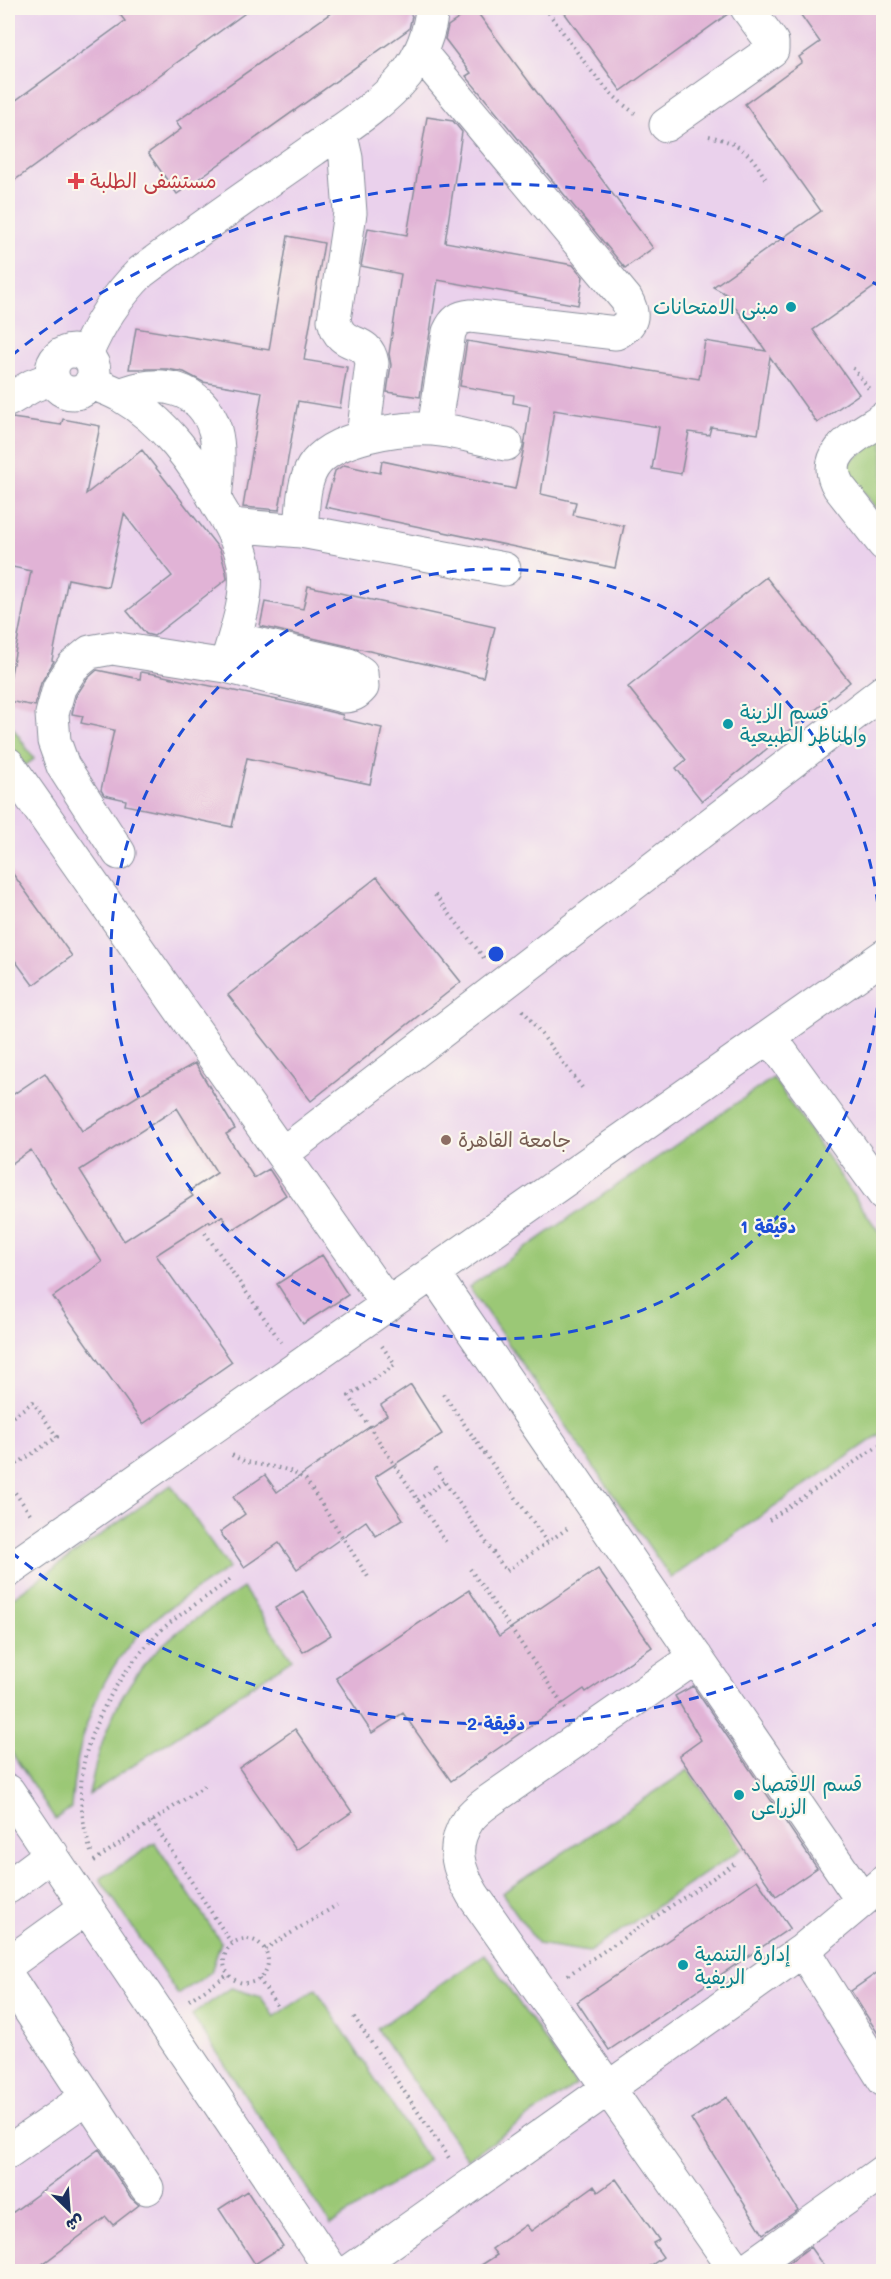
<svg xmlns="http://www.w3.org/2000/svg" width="891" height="2279" font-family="Mali,'Playpen Sans Arabic',sans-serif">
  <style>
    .built { fill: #ead1ec }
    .green { fill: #9bc876; stroke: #5b7c6a; stroke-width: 1.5 }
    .building { fill: #e1b3d6; fill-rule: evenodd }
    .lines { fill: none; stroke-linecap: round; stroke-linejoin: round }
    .minor-casing { stroke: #888d9a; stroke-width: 35 }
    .path { stroke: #888d9a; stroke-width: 4; stroke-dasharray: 1.5 4.5; stroke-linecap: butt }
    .minor { stroke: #fff; stroke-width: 33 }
    .ring { fill: none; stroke: #1d4ed8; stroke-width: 3; stroke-dasharray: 10 8 }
    .health-dot { fill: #e0444e; stroke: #fbf7ec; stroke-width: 2 }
    .culture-dot { fill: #0f9aa8; stroke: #fbf7ec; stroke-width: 2 }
    .education-dot { fill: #8d6e63; stroke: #fbf7ec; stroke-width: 2 }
    .labels { text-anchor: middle; stroke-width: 4.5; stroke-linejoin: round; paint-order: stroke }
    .health-label { font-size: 20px; fill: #be3a42; stroke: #fbf7ec; text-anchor: start }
    .culture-label { font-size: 20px; fill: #0d838f; stroke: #fbf7ec; text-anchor: start }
    .education-label { font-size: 20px; fill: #785e54; stroke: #fbf7ec; text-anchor: start }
    .centre { fill: #1d4ed8; stroke: #fbf7ec; stroke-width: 3 }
    .ring-label { font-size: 18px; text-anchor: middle; font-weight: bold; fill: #1d4ed8; stroke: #fbf7ec; stroke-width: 4.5; stroke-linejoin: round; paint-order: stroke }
  </style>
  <rect width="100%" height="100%" fill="#fbf7ec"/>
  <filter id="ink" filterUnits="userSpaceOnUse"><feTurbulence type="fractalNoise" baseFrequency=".0167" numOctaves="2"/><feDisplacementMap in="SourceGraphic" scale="12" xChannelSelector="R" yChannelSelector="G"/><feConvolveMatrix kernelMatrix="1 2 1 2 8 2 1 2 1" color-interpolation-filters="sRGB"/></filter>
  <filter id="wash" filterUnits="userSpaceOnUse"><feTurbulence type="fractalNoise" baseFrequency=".008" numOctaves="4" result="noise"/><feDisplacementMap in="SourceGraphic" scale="24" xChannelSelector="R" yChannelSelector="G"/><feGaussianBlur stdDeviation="1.35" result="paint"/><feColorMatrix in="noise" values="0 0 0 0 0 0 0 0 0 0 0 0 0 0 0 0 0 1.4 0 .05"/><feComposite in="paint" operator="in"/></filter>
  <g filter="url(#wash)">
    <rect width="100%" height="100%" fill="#f4ebd5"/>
    <path class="built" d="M8,8H883V2271L8,2272Z"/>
    <path class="green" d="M883,437V518L844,466Z
      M8,720L34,759L8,778Z
      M773,1078L883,1238V1432L671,1578L469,1287Z
      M171,1485L229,1568C204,1585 177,1601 154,1620C99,1667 76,1738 71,1808L55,1819L8,1747V1601Z
      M243,1588L292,1659L89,1795C100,1737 121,1681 167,1641C189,1621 218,1605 243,1588Z
      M688,1770L743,1848L589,1952L538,1944L502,1893Z
      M155,1843L221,1942L211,1972L178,1995L100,1879Z
      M485,1954L576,2085L467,2159L377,2029Z
      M231,1988L261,1997L274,2017L316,1989L428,2160L331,2225L192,2015Z"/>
    <g id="blocks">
      <path class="building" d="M115,8H252L8,185V106L125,21Z
        M338,8H406L412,16L409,29L177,194L148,153L181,129L176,122Z
        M474,8L653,248L625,268L466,76L471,73L445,39L448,26Z
        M561,8H729V13L621,91Z
        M796,8H884V280L813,330L859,394L817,423L770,357L758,434L711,427L709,435L689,432L681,474L652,469L659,427L554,410L541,494L576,502L573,515L624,526L615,568L325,507L335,471L344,465L380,473L382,461L515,489L524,447L530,406L513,403L514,395L460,386L467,341L699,379L705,341L766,351L726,294L713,287L821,211L745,104L802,62L799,57L820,42Z
        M427,117L453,121L462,132L445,242L573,265L583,277L578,305L438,280L420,397L387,392L391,365L389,354L401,274L361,266L368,228L407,235Z
        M288,236L324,243L304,360L347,367L340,408L298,401L279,510L243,507L262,392L203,382L184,372L167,369H129L136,328L269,350Z
        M12,418L61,425L63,419L100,426L86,494L142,450L220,550L226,572L227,579L154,636L146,634L127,611L172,576L124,514L108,587L68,579L52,660L54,661L41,683L35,706L8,701V689L31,571L8,566V419Z
        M766,577L850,682L702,801L676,768L686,760L628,687Z
        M308,586L495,627L483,677L260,626L265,602L303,609Z
        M97,670L140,679L141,672L154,674L306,706L343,715L342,719L382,728L370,784L247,758L232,827L125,805L126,800L104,795L101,790L114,730L81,723L83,716L72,714L76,696L87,679Z
        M8,867L72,956L33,985L8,951Z
        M377,877L461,982L311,1101L228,995Z
        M195,1063L235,1129L226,1134L254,1178L269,1169L286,1195L231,1231L222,1216L210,1223L209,1221L156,1255L232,1362L143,1424L53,1297L102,1262L31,1150L8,1166V1098L45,1073L82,1131L149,1089ZM177,1108L217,1173L189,1191L193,1196L124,1241L80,1170Z
        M322,1255L348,1295L303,1324L277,1284Z
        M411,1385L442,1434L375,1477L403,1519L376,1536L366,1521L297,1569L279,1543L244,1567L220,1532L245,1514L233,1497L265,1475L277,1492L326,1458L325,1457L387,1415L381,1405Z
        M598,1569L652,1647L586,1692L584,1689L451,1781L403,1713L372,1733L336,1678L469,1590L499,1636Z
        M303,1591L331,1635L303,1652L275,1608Z
        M693,1686L817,1868L776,1896L679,1756L701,1740L675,1696Z
        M295,1729L352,1812L296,1850L239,1768Z
        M757,1880L790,1928L609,2050L577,2002Z
        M884,1968V2043L851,1991Z
        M727,2097L798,2210L763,2234L691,2119Z
        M99,2149L131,2198L139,2205L113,2225L106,2217L33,2271H8V2216Z
        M616,2179L659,2240L653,2243L663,2257L643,2271H472L497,2255L492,2249L526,2225L531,2231L594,2186L598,2192Z
        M247,2191L283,2246L255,2264L219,2209Z
        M810,2247L827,2271H792L787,2264Z"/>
    </g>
  </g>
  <g filter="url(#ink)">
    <use href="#blocks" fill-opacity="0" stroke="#888d9a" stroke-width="1.5"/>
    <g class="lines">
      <g class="minor-casing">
        <path id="minor" d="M420,52L626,299C635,315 633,324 616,333L471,316C459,317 454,321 449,332L434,429
          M666,125L772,50V42L747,8
          M340,131L346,158L350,213L334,320C341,352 367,334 372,363L363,437
          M52 372a21 21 0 1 1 42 0a21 21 0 1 1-42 0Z
          M86,355C99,323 116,297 141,272C197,230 256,190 313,150C343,129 383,104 406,75C421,55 430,32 432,8
          M91,382C101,387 111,390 120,395C165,421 195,463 219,507C231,526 242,547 245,570C248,600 236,631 228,659
          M121,395C158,378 202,386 215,430C221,452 217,477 215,499
          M8,400L32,386L53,378
          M884,418C859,435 818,452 839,487L884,544
          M230,525L301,531L504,569
          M301,531C303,510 302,485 313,467C332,437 399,427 433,429C457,431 482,439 506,444
          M8,764L388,1305
          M119,853L63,766L54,741L52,714L59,688L73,666L90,652L112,648L226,666L343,696C352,696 356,694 362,687L361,673L349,665L234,639
          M770,1037L884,1194
          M282,1154L884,691
          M433,1273L862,1900
          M8,1571L884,956
          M696,1657L489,1801C482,1806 473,1813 468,1820C450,1847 458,1870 473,1895L737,2272
          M8,1791L333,2272
          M8,1887L52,1854
          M803,1950L884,2080
          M8,1964L87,1907
          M8,1977L147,2188
          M8,2152L87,2097
          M349,2272L803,1950L884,1882
          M743,2272L884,2171"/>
      </g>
      <path class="path" d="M545,8C572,43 599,90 635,113
        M709,136C739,143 751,152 766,180
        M853,368L869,389
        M435,895L484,958
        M523,1010L584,1090
        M205,1233L281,1342
        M382,1346L395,1365L349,1396L447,1544
        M443,1394L547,1542
        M8,1420L33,1402L57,1437L8,1470
        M232,1455C254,1470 282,1461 306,1480L370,1580
        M435,1468L506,1571L568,1528
        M8,1483L32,1516
        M418,1500L444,1482
        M769,1520L884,1442
        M470,1569L566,1709
        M152,1821L232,1944
        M91,1852C83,1827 79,1801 82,1775C87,1723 129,1658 167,1625C187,1609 210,1595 231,1579
        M94,1861L207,1784
        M224 1961a22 22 0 1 1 44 0a22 22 0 1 1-44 0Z
        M265,1949L337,1905
        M568,1975L734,1864
        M259,1979L278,2007
        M189,2000L229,1974
        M354,2017L451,2161"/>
      <use href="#minor" class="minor"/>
    </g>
  </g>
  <g class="ring">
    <circle cx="496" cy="954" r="385"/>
    <path d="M881 1621A770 770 0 0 1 11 1552M11 356A770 770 0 0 1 881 287"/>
  </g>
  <path class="health-dot" d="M73 172h6v6h6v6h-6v6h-6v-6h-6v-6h6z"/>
  <g class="culture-dot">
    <circle cx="791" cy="307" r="6"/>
    <circle cx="728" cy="724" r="6"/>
    <circle cx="739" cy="1795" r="6"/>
    <circle cx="683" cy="1965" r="6"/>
  </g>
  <circle class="education-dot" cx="446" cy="1140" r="6"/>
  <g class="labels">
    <g class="health-label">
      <text x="90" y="188">مستشفى الطلبة</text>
    </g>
    <g class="culture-label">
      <text x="779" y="314" text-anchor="end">مبنى الامتحانات</text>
      <text x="740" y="719">قسم الزينة<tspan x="740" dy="23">والمناظر الطبيعية</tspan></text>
      <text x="751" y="1791">قسم الاقتصاد<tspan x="751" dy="23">الزراعى</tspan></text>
      <text x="695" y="1961">إدارة التنمية<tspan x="695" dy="23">الريفية</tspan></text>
    </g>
    <g class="education-label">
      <text x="458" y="1147">جامعة القاهرة</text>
    </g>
  </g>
  <circle cx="496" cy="954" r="9" class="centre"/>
  <g class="ring-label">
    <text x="768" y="1233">1 دقيقة</text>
    <text x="496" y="1730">2 دقيقة</text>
  </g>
  <rect width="891" height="2279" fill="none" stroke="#fbf7ec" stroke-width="30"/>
  <g transform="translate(69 2210) rotate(155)" stroke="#fbf7ec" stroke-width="4.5" paint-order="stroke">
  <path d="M0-4.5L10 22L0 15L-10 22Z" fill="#1b2f5e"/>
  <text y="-9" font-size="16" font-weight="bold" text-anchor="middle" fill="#1b2f5e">ش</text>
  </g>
</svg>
